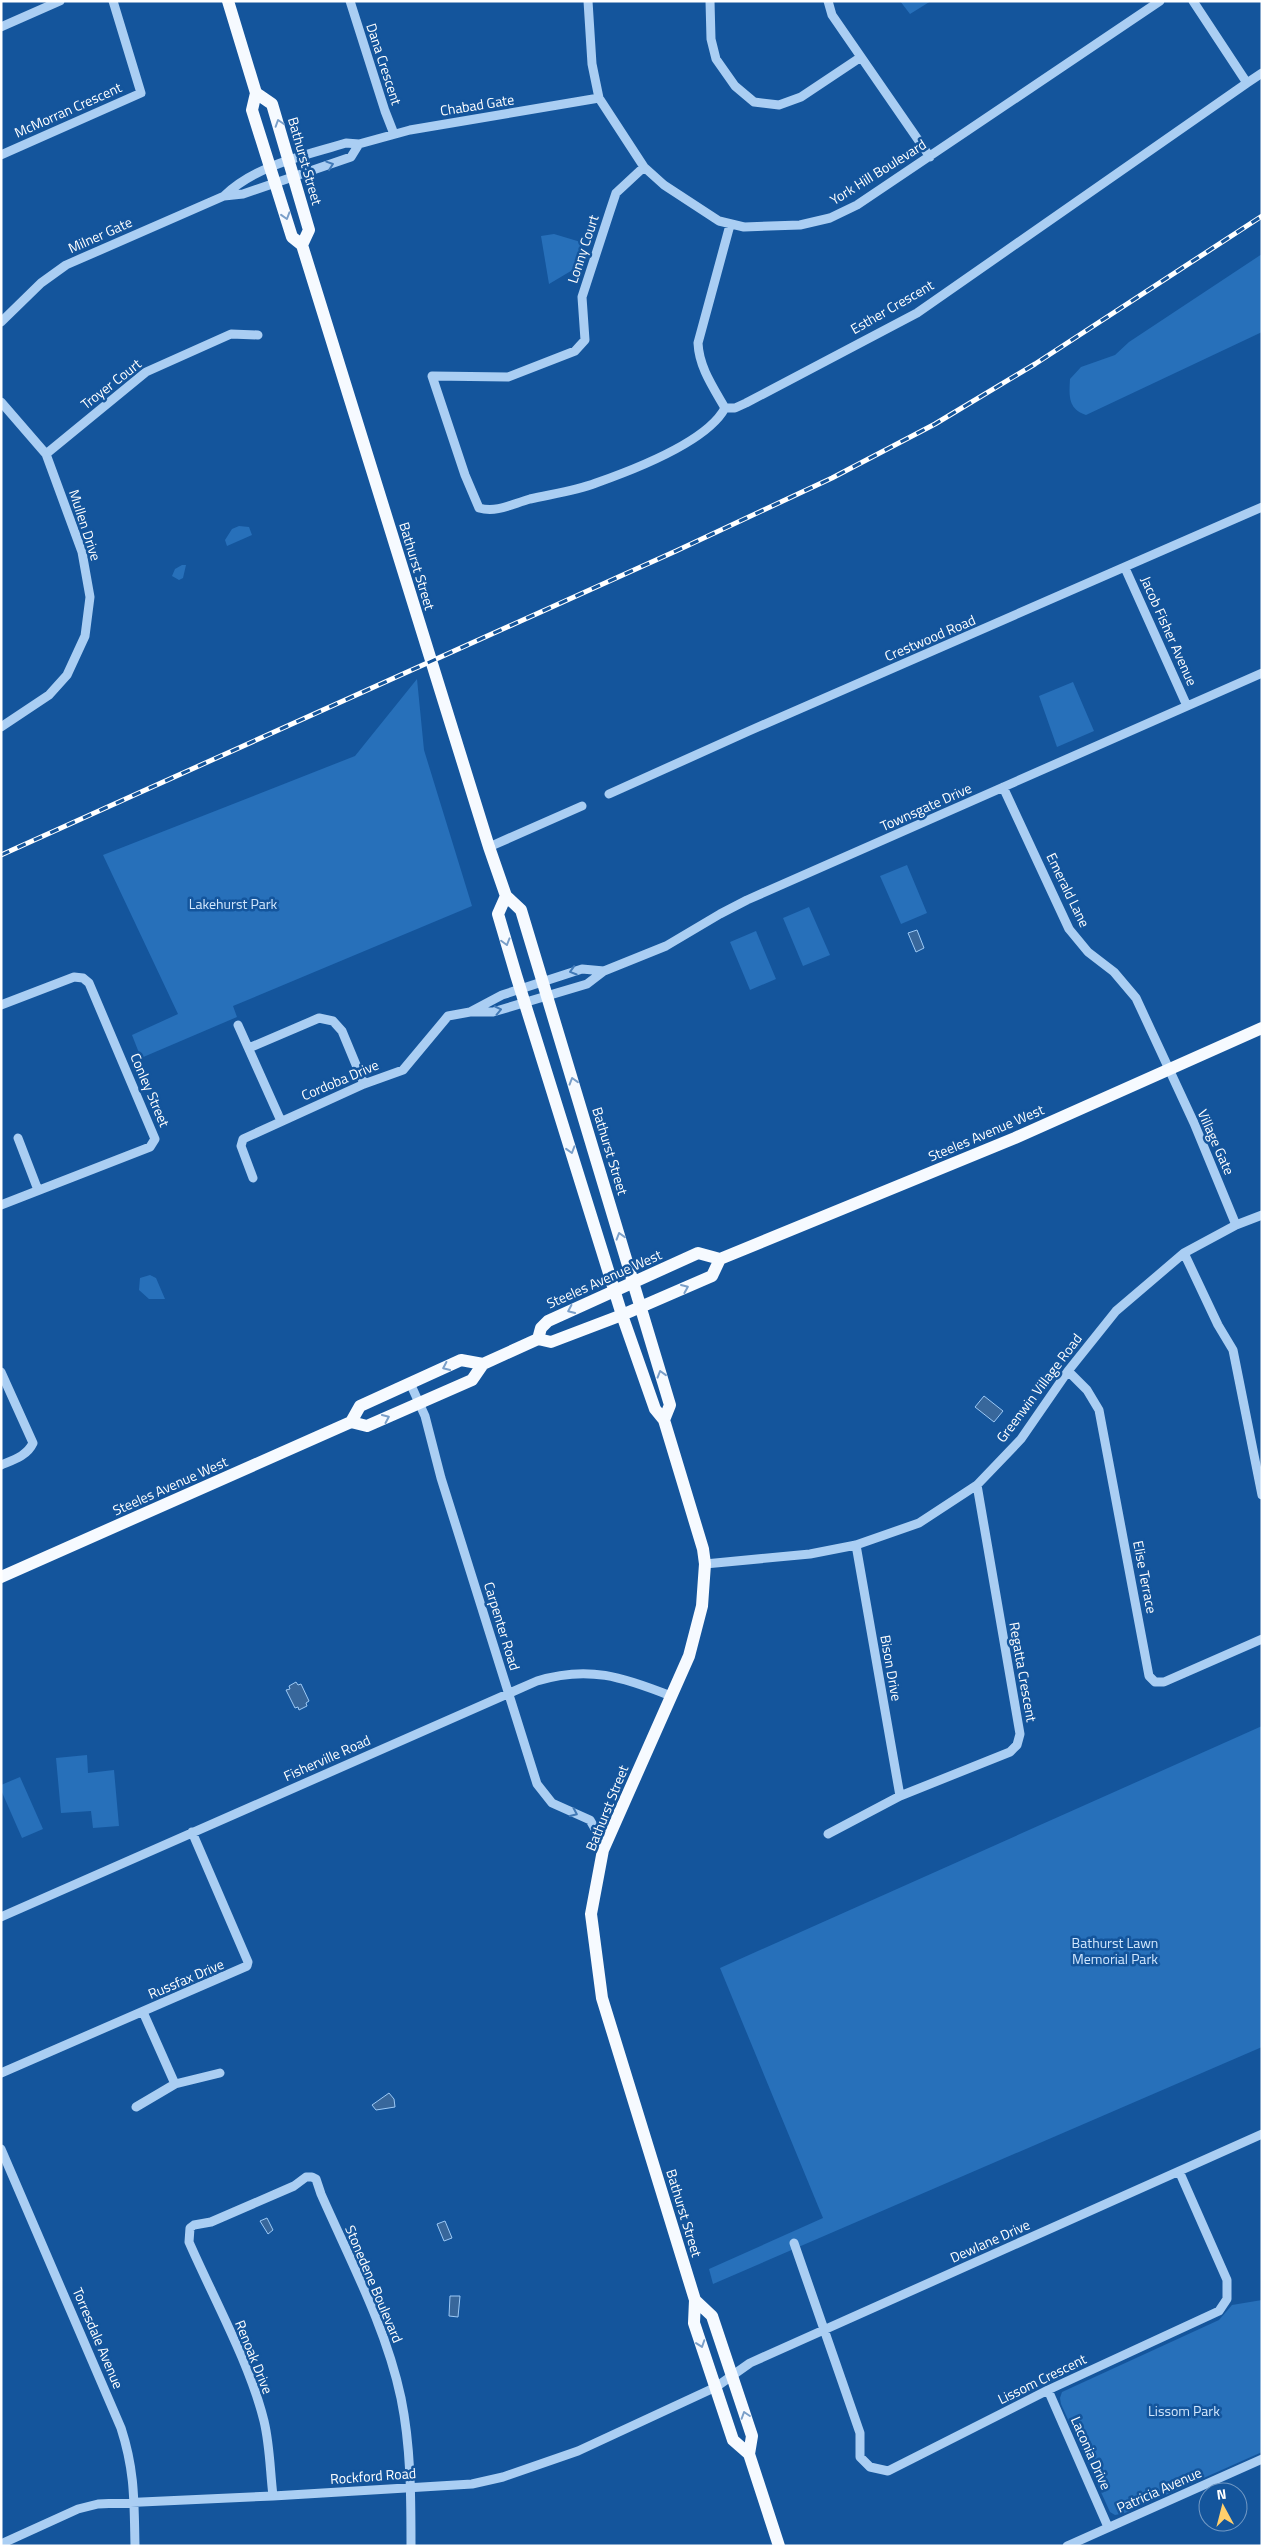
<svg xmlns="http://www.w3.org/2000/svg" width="1263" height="2547" font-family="'Titillium Web',sans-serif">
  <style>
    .green { fill: #2770ba }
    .water { fill: #38679b; stroke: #9cc9f6 }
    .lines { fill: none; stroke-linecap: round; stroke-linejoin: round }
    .minor { stroke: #aacef3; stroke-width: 9 }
    .major { stroke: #f6faff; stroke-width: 12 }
    .rail-casing { stroke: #fff; stroke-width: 5 }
    .rail { stroke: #14559c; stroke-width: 3; stroke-dasharray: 9; stroke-linecap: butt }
    .oneway { stroke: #7a9fc9 }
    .oneway2 { stroke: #4179b6 }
    .labels { text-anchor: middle; stroke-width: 5; stroke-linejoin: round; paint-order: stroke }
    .street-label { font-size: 14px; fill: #fff; stroke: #14559c }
    .park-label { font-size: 14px; fill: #d2e7fd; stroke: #14559c }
  </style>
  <rect width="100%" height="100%" fill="#14559c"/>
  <path class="green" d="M900,1H931L910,14Z
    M554,234L584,243L576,268L549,284L541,236Z
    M1262,254V332L1086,415C1068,409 1069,396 1070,379L1081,367L1115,355L1129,342Z
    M239,526L249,527L252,535L227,546L225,540L232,529Z
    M182,565H186L183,578L179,580L172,576L175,569Z
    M417,679L424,750L472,906L233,1006L237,1017L141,1058L132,1035L178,1014L103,855L355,756Z
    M1073,682L1094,731L1057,747L1039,696Z
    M907,865L927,913L901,924L880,876Z
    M809,907L830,955L803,966L783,918Z
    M756,931L776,979L750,990L730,942Z
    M150,1275L156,1278L165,1299H149L139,1290L140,1278Z
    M1262,1726V2047L713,2284L709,2269L823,2218L720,1968Z
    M87,1755L88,1773L114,1770L119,1826L93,1828L91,1811L61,1813L56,1758Z
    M20,1777L43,1829L22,1838L1,1790V1785Z
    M1262,2300V2452L1125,2513L1115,2515L1110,2512L1061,2404L1060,2398L1062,2392L1219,2320L1232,2305Z"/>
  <path class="water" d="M917,930L924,948L916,952L908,933Z
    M984,1396L1003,1411L994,1422L975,1407Z
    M296,1682L298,1685L301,1684L309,1701L306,1703L307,1706L299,1710L298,1707L295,1708L286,1690L290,1689L289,1686Z
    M389,2093L394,2099L395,2107L376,2110L372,2105Z
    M267,2218L273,2230L268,2234L260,2221Z
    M445,2221L452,2238L444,2241L437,2224Z
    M450,2296H460L458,2317L449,2316Z"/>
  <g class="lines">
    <path class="minor" d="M350,1L385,111L394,134
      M588,1L592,64L599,98L644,167L664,185L719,221L744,227L800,225L830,218L857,205L1160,1
      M710,1L711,39L716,59L735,86L754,102L779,105L801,97L861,57
      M828,1L832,15L930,157
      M1193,1L1247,83L1262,73
      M1,27L60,1
      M1,155L141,93L113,1
      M644,167L616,193L610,211L582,297L585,340L575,351L508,377L432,376L465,475L479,508C497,513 512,504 530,499C552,494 575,491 596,483C633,470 707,442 725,408
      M224,196C256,165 304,156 346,143L359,144L410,130L599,98
      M730,225L698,343C699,367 713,387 725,408H735L746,403L917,313L1247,83
      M1,322L41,283L66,265L224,196L243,194L351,157L359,144
      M1,402L46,454L82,552L90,597L85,636L67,675L49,695L1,727
      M46,454L146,372L231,334L258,335
      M1125,568L1187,706
      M1003,787L1069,929L1088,952L1114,972L1136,998L1194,1123L1236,1225
      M609,794L749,731L1262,507
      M489,847L582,806
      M1,1005L74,977L83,978L89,983L155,1139L150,1147L1,1205
      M470,1012L502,995L582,969L604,971
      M238,1025L281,1121
      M249,1048L319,1018L333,1021L342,1031L364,1084
      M18,1138L38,1190
      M253,1178L241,1146L243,1139L364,1084L403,1070L448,1016L470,1012H493L587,984L604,971L666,946L720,914L747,900L1262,673
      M1184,1253L1218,1325L1233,1350L1262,1495
      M1068,1371L1087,1390L1099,1410L1149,1676L1155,1682H1164L1262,1639
      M1,1372L33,1443C27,1456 13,1460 1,1465
      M410,1383L425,1416L441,1478L537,1784L552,1803L590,1820L598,1834L603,1850
      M856,1545L900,1796
      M705,1564L810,1554L856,1545L919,1523L977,1485L1021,1439L1068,1371L1116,1311L1184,1253L1236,1225L1262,1215
      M828,1834L900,1796L1010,1752L1017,1745L1020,1734L977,1485
      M1,1917L537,1681C588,1665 623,1677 671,1696
      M143,2012L175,2084
      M1,2073L247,1966L248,1962L192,1832
      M136,2107L175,2084L220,2073
      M1,2149L121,2428C135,2471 134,2501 135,2546
      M794,2243L860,2433V2457L870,2467L888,2471L1048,2390L1219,2311L1227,2299V2280L1179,2171
      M1048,2390L1108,2527
      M273,2496C270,2471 270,2446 264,2421C250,2364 213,2297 189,2242L190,2228L194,2225L211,2222L294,2186L306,2177H312L316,2179L321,2194C350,2260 386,2327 401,2398C411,2447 411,2497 411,2546
      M1,2544L78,2509L98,2504L273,2496L472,2484L503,2477L578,2451L716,2387L750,2363L1262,2134
      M1067,2546L1262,2459"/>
    <path class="major" d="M228,1L256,93L252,110L292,237L302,245L489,847L506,896L521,910L670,1405L664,1420
      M256,93L272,104L309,230L302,245
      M506,896L498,914L516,975L622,1315L655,1409L664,1420L703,1549L705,1564L702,1606L689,1656L603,1850L591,1914L602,1998L695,2300L694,2323L733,2440L749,2454
      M538,1339L541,1328L548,1321L698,1253L720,1259L1015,1138L1262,1028
      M351,1422L367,1426L472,1380L483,1364L538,1339L551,1342L622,1315L712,1276L720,1259
      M1,1577L351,1422L360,1406L461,1360L483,1364
      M695,2300L712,2316L752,2436L749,2454L779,2546"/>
    <g class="rail-casing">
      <path id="rail" d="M1,855L676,551L832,478L935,424L1035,364L1262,216"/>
    </g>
    <use href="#rail" class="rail"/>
  </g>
  <defs><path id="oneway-chevron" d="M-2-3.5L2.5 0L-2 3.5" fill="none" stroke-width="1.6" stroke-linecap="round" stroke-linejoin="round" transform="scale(1.25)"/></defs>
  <g class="oneway">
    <use href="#oneway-chevron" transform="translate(279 123) rotate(-108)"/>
    <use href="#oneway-chevron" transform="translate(286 216) rotate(73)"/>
    <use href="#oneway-chevron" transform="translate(506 942) rotate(74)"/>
    <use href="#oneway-chevron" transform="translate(573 1081) rotate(-107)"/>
    <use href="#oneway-chevron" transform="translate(571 1150) rotate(73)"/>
    <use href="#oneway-chevron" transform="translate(620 1236) rotate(-107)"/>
    <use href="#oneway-chevron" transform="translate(685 1288) rotate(-23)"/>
    <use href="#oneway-chevron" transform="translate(571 1310) rotate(155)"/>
    <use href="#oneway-chevron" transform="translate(446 1367) rotate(155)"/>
    <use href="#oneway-chevron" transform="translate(661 1374) rotate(-107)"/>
    <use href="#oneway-chevron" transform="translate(386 1418) rotate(-24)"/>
    <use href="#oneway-chevron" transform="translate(701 2344) rotate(71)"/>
    <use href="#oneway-chevron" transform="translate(745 2415) rotate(-108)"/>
  </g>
  <g class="oneway2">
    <use href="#oneway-chevron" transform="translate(330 165) rotate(-19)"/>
    <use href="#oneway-chevron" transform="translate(573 971) rotate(163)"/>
    <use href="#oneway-chevron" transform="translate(498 1010) rotate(-12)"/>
    <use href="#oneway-chevron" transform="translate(574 1813) rotate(24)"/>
  </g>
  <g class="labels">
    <g class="street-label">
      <text transform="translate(384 64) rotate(72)" y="5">Dana Crescent</text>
      <text transform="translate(477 105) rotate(-9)" y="5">Chabad Gate</text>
      <text transform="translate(68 110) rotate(-24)" y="5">McMorran Crescent</text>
      <text transform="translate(305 161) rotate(74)" y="5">Bathurst Street</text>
      <text transform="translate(878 172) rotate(-32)" y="5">York Hill Boulevard</text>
      <text transform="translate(100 235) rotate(-24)" y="5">Milner Gate</text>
      <text transform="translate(583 249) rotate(-72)" y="5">Lonny Court</text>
      <text transform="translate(892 307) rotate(-30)" y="5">Esther Crescent</text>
      <text transform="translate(111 384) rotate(-38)" y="5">Troyer Court</text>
      <text transform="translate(85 525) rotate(72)" y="5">Mullen Drive</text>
      <text transform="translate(417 566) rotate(73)" y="5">Bathurst Street</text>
      <text transform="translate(1169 631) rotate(66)" y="5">Jacob Fisher Avenue</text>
      <text transform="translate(930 638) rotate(-23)" y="5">Crestwood Road</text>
      <text transform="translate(926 807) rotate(-24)" y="5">Townsgate Drive</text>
      <text transform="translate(1068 890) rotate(64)" y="5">Emerald Lane</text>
      <text transform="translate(340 1080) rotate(-23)" y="5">Cordoba Drive</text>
      <text transform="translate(150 1090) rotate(67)" y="5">Conley Street</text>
      <text transform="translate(986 1133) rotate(-23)" y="5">Steeles Avenue West</text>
      <text transform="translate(1216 1142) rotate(66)" y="5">Village Gate</text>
      <text transform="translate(610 1151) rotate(73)" y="5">Bathurst Street</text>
      <text transform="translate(604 1279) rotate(-24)" y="5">Steeles Avenue West</text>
      <text transform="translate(1039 1388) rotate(-53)" y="5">Greenwin Village Road</text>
      <text transform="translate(170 1486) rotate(-24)" y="5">Steeles Avenue West</text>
      <text transform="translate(1145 1577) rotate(79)" y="5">Elise Terrace</text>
      <text transform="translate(502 1626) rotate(73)" y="5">Carpenter Road</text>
      <text transform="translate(891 1668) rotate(80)" y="5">Bison Drive</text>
      <text transform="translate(1023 1672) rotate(80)" y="5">Regatta Crescent</text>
      <text transform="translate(327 1758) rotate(-24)" y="5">Fisherville Road</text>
      <text transform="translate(607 1808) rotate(-68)" y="5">Bathurst Street</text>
      <text transform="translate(186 1979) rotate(-23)" y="5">Russfax Drive</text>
      <text transform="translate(684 2213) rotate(73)" y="5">Bathurst Street</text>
      <text transform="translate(990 2241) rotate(-24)" y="5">Dewlane Drive</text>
      <text transform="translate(374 2284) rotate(67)" y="5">Stonedene Boulevard</text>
      <text transform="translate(98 2338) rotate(67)" y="5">Torresdale Avenue</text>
      <text transform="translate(254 2357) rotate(68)" y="5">Renoak Drive</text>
      <text transform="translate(1042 2379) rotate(-26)" y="5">Lissom Crescent</text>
      <text transform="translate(1091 2453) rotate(66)" y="5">Laconia Drive</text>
      <text transform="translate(373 2476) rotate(-4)" y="5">Rockford Road</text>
      <text transform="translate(1159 2490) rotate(-24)" y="5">Patricia Avenue</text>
    </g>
    <g class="park-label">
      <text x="233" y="909">Lakehurst Park</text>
      <text x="1115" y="1948">Bathurst Lawn<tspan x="1115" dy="16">Memorial Park</tspan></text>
      <text x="1184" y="2416">Lissom Park</text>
    </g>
  </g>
  <rect width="1263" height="2547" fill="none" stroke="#ffffff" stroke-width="5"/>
  <g transform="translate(1223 2507) rotate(353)"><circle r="24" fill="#14559c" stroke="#7299c4"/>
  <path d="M0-4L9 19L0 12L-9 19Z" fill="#ffcf6c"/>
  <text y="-8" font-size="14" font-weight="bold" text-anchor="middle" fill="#ffffff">N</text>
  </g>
</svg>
